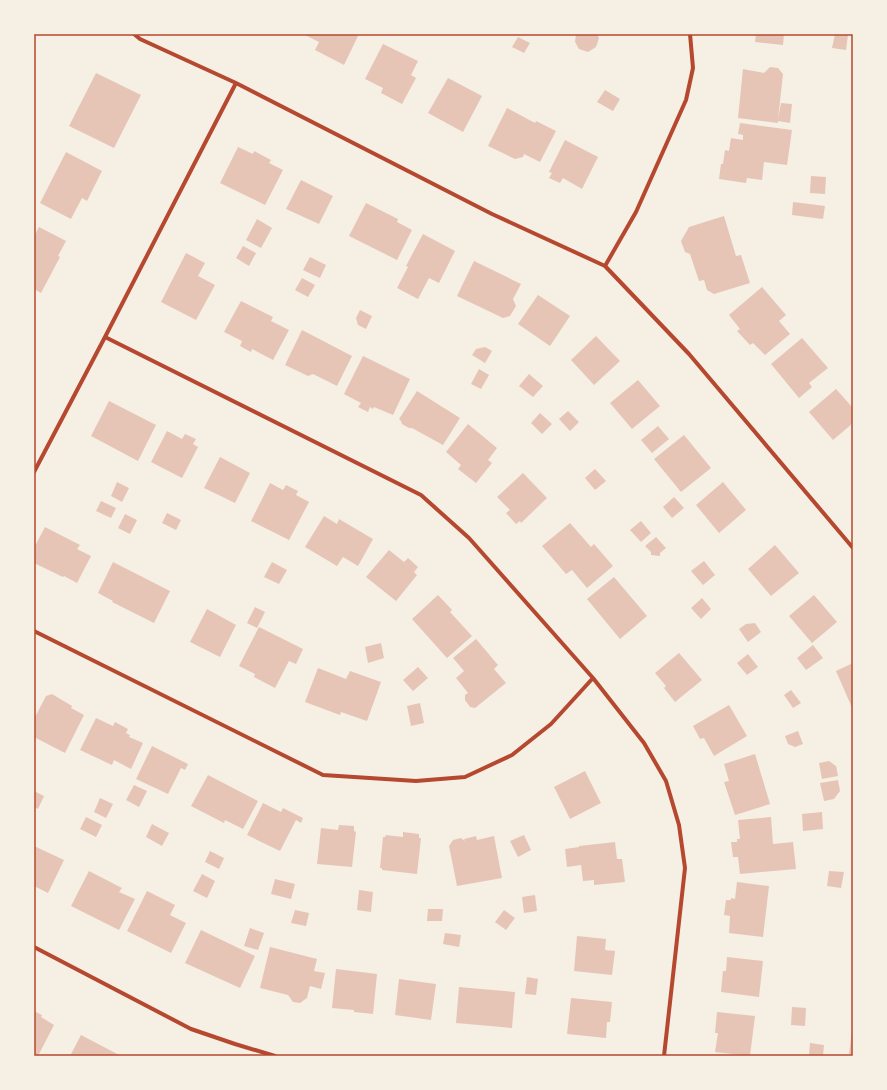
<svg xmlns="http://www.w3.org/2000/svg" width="887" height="1090" font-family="Literata,serif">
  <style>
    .building { fill: #e6c5b7 }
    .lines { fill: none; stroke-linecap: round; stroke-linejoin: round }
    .minor { stroke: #b5482f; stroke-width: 4 }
    .neatline { fill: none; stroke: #b5482f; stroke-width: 1.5 }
  </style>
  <rect width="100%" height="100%" fill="#f6efe4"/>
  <path class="building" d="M303,34H354L358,36L344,65L315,50L319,42Z
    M576,34H597L599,38L596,47L588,52L579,49L575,42Z
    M756,34H784L783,45L755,42Z
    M835,34L848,35L846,50L832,48Z
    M518,37L530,43L524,53L512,47Z
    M383,44L418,61L411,75L416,78L402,104L381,93L383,88L365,79Z
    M770,67L778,68L783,74L778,119L781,103L792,104L790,123L778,121V123L738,118L743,69L764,73Z
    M96,73L141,95L114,148L69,126Z
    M448,78L482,96L463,132L428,113Z
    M605,90L620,99L613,111L597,102Z
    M507,108L535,123L536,121L556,131L540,162L524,154L523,157L515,159L488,146Z
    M740,123L792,130L787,165L764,162L762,180L747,178L746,183L719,179L721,164H723L725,150L729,151L731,138L743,140V135L738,134Z
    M565,140L598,157L582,189L563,178L560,183L549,178L552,173L549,172Z
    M238,147L253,154L254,151L271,160L269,163L283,170L265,205L220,183Z
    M66,152L102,171L87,201L82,198L71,219L40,203Z
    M811,176L826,177L825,194L810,193Z
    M301,180L333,196L319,224L286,209Z
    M793,202L825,206L823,219L792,215Z
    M366,203L398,219L397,222L412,230L397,260L349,236Z
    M724,216L736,256L741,255L750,283L714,294L707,290L704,280L699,281L690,254L685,252L681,241L689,227Z
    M257,219L272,228L261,248L246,240Z
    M39,227L66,241L58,256L60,257L41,293L34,289V236Z
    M423,234L455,251L439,283L429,278L418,299L397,288L408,267L406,266Z
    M243,246L256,253L249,266L236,258Z
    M186,253L205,263L198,276L215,285L196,320L161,302Z
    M310,257L326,265L320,278L303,270Z
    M474,261L521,284L513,299L516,306L510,316L503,318L457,296Z
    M302,278L315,285L308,297L295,290Z
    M762,287L786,315L779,321L790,334L765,355L753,343L750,345L737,331L740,329L729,315Z
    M538,295L570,316L550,346L518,324Z
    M241,301L273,317L271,321L289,330L273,360L252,349L251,352L240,346L242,341L224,332Z
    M360,310L372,316L366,329L358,325L356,318Z
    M302,330L352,356L337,386L313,374L308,376L285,365Z
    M596,336L620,361L594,385L571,360Z
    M802,338L828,368L809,383L812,387L799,398L771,364Z
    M485,347L492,351L485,363L472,355L476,349Z
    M363,356L410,379L393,415L374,407L373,409L370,407L368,412L358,407L361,403L344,394Z
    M479,369L489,375L481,389L471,384Z
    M529,374L543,386L533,397L519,386Z
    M638,380L660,406L632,429L610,403Z
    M836,389L853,408V423L833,440L809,412Z
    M417,391L460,418L443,445L412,428H409L402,424L401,421L399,419Z
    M109,401L156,425L138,461L91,436Z
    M568,411L579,422L570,431L559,419Z
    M540,413L552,424L542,434L531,423Z
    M468,424L497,448L488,460L492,463L476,483L458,469L461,465L446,452Z
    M658,426L669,439L652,453L641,440Z
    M167,431L182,439L185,434L196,439L193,444L198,447L182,478L151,462Z
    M684,435L711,468L681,492L654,459Z
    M220,457L250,473L235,503L204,488Z
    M595,469L606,481L595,490L585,478Z
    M523,473L547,498L521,523L520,521L516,524L506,513L510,510L497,497Z
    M117,482L129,488L122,502L111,496Z
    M723,482L746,510L719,533L696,505Z
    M270,483L283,490L286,485L298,491L296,495L309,502L289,540L251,521Z
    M674,497L684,508L672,518L663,507Z
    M101,501L116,508L111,518L96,511Z
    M167,513L181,520L176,530L162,523Z
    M125,514L137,520L130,534L118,528Z
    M324,516L337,524L339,519L373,539L358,566L343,557L337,566L305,547Z
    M641,521L651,533L641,542L630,530Z
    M570,523L591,547L594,544L613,566L587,588L572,570L566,574L542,546Z
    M45,527L80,545L77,549L91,556L77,583L64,576L63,577L34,563V548Z
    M656,537L666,548L660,553V556L651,555V552L645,546Z
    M775,545L799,573L771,596L748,569Z
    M389,550L404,562L408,558L418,567L414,572L417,575L396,601L366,577Z
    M704,561L715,575L703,585L691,571Z
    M113,562L170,591L154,623L112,602L113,601L98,593Z
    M272,562L287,570L279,584L264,577Z
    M614,577L647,616L620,639L587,599Z
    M438,595L452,610L450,612L472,636L447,658L412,619Z
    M814,595L837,622L812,643L789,616Z
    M702,598L711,609L701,619L691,608Z
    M255,607L265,612L257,628L247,623Z
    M207,609L236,625L220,657L190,642Z
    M755,623L761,632L748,642L739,629L746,624Z
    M259,627L303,649L296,664L289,661L275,688L254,677L255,674L239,666Z
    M476,639L498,665L494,669L506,683L475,708L470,707L465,700V695L468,693L456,678L464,671L453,658Z
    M381,643L384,658L368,663L365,647Z
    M813,645L823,658L806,670L797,658Z
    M679,653L702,680L675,702L664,688L666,686L655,673Z
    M748,654L758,667L747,675L737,663Z
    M853,663V710L836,671Z
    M418,667L428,678L413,691L403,680Z
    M318,668L346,679L350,671L381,682L367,721L341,712L340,715L305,702Z
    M791,690L801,703L793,708L784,695Z
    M52,694L72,706L71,708L84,715L65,753L34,737V719L46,696Z
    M420,703L424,723L411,726L407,706Z
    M729,705L747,736L714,756L704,738L700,739L693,726Z
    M96,718L113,726L115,722L128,729L126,733L130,735L129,737L143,743L131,769L114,760L112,765L80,750Z
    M798,731L803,744L795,747L788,744L785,736Z
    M152,746L188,764L185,770L181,768L168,794L136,779Z
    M755,754L770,804L735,815L724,782L729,781L724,764Z
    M829,761L836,766L838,776L822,779L819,763Z
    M585,771L601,803L570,819L554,787Z
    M208,775L258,801L243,829L225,820L224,823L191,806Z
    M838,780L840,791L834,799L824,801L820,783Z
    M134,785L147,791L139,807L126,800Z
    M34,791L44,796L38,809L34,807Z
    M100,798L113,804L106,818L94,812Z
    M263,803L281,812L283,808L303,818L301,823L296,820L280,851L247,835Z
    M822,812L823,829L803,831L802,814Z
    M86,817L102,825L96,837L80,829Z
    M771,817L773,844L793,842L796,869L740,874L738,857H733L731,842H737V839H740L738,820Z
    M152,824L169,833L162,846L146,837Z
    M339,825L354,826V831L356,832L352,867L317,864L321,828L338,830Z
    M403,832L419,834V838H421L417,874L382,870V868H380L383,837H385L386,835L403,837Z
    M524,835L531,850L518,857L510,841Z
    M476,836L477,840L494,836L502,878L457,886L449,846L453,840L461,838L465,841L464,839Z
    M615,842L617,859H622L625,882L594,885V880L583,881L581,865L567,867L565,849L579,847V846Z
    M34,846L64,860L48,893L34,886Z
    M210,851L224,858L219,869L205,862Z
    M89,871L122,888L119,892L135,899L119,930L71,906Z
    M829,871L844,872L841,888L827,886Z
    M202,874L215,881L207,898L193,891Z
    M275,879L295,884L291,899L271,894Z
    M737,882L769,886L763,937L729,933L730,916L724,915L726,900H731V898L735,899Z
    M359,890L373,892L371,912L357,910Z
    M147,891L175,905L170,915L186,923L171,953L127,931Z
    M535,895L537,911L524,913L522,897Z
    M428,909H443L442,921H427Z
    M295,910L309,913L306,926L291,923Z
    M504,910L515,918L506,930L495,922Z
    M250,928L264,933L258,950L244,946Z
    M201,930L255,956L240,988L185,963Z
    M445,933L461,935L459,947L443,944Z
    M577,936L606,939L605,950L615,951L612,975L574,971Z
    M270,947L317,959L314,971L325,973L321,989L310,986L307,998L300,1003L293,1002L288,995L260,988Z
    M727,957L763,961L759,997L721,992L723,971H726Z
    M336,969L377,974L373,1014L354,1012V1010L332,1008Z
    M527,977L538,979L536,995L525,994Z
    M399,979L436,984L431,1020L395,1015Z
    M459,987L515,992L512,1028L456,1023Z
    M571,998L612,1002L610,1022H607L606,1038L567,1034Z
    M792,1007L806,1008L805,1026L791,1025Z
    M34,1011L42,1015L41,1017L54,1025L38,1056L34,1054Z
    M717,1012L755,1016L750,1056L715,1052L718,1033H715Z
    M852,1030H853V1054H849Z
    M81,1035L121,1056H70Z
    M810,1043L824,1045L823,1056H809Z"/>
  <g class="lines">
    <path class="minor" d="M134,34L140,39L236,83L492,214L605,266L689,354L853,548
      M605,266L636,212L686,100L693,68L690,34
      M105,337L421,495L469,538L593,678L644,743L666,781L679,825L685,868L664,1056
      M34,472L105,337L236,83
      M34,631L323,775L416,781L465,777L512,755L551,724L593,678
      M34,947L191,1029L235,1044L275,1056"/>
  </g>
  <rect width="887" height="1090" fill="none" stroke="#f6efe4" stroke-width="70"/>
  <rect x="35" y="35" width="817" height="1020" class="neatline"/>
</svg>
